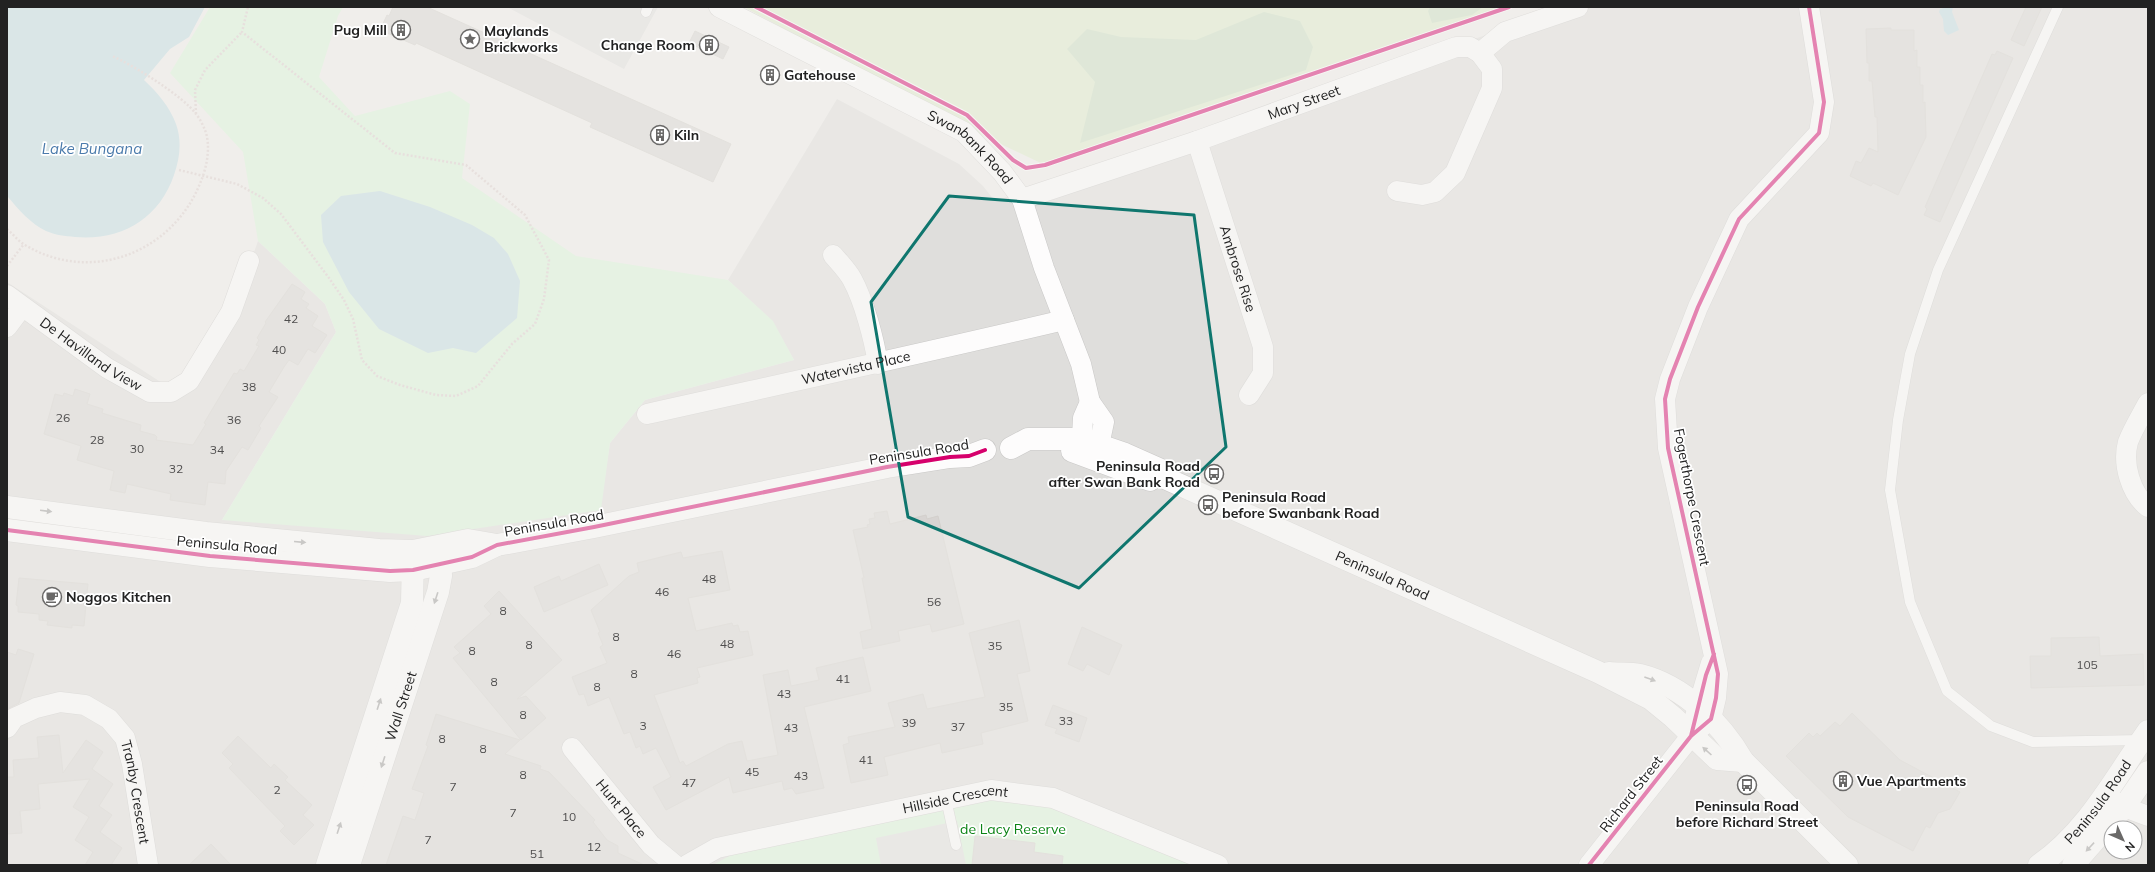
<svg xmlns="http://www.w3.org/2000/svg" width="2155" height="872" font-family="Mulish,sans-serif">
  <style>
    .residential { fill: #dfdedc; fill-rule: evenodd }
    .grass { fill: #ddeccb }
    .forest { fill: #cbdec1 }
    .park { fill: #daf5da }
    .parking { fill: #e0dfde }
    .water { fill: #bfdbe3 }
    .building { fill: #d7d4d2; stroke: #d3d0cc }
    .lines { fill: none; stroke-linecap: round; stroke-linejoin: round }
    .service-casing { stroke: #c9c8c7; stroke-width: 11 }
    .minor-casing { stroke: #c9c8c7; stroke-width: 21 }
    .tertiary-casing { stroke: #c9c8c7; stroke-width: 23 }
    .path { stroke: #dccecd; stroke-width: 2.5; stroke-dasharray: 2 2; stroke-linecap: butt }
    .service { stroke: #fdfcfc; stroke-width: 10 }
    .minor { stroke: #fdfcfc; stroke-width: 20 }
    .tertiary { stroke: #fdfcfc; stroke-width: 22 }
    .cycleway-casing { stroke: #fff; stroke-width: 6 }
    .cycleway { stroke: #d6006c; stroke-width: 4 }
    .oneway { fill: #9a9a9a }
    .marked { fill: none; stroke: #0f766e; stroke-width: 3; stroke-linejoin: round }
    .labels { text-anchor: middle; stroke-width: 3.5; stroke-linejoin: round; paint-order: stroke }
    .number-label { font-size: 12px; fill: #4f4e4e }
    .poi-label { font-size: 14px; font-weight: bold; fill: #222; stroke: #fff; text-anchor: start }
    .street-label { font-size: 14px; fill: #222; stroke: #fff }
    .park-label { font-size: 14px; fill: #0c8416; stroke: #fff }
    .water-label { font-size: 15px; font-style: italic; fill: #4a7aab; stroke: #fff }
  </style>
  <rect width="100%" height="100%" fill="#f0eeeb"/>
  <path class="residential" d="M1569,7H2148V865H7V282L179,394L228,325L258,241L325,304L336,332L222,520L600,510L610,443L645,400L794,360L772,321L728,280L837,99L959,164L983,186L995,201ZM2111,828H2135V852H2111Z"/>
  <path class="grass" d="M744,7H1509L1045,165L954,122Z"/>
  <path class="forest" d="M1430,7H1483L1472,15L1432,23L1428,11Z
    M1264,12L1300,21L1313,47L1306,70L1080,143L1095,82L1067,49L1087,29L1121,37L1196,40Z"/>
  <path class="park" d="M210,7H343L338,16L319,77L355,116L450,91L470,104L462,178L576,256L728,280L773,321L794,360L645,400L610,443L601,510L427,536L222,520L336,332L325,304L258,241L243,152L170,73Z
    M1021,793L1218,865H713L733,854Z"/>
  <path class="parking" d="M507,7H658L624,69Z
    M957,821L966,865H881L876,838Z"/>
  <path class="water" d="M7,7H205L189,37L170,49L144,80C157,92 170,107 176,124C182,141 180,158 174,175C159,219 121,241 75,237C65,236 55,235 46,231C31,224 18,209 8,197Z
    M1947,7H1953L1952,12L1959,30L1948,35L1944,31L1943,19L1939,12L1940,9Z
    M380,191L430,207L472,225L494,238L508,254L520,281L517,318L476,353L453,348L428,353L379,329L349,292L323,242L321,215L341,196Z"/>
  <path class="building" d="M393,7H427L731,144L713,182L590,127L592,123L416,43L415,45L380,30L387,15L389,16Z
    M2026,7H2042L2024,46L2011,40Z
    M1891,28V30H1914V51L1917,50V67H1920V85H1923V103L1925,102L1926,137L1898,195L1873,183L1871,186L1850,176L1856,161L1861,163L1869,148L1878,152L1877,117H1875L1872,81H1869V63H1867L1866,29Z
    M695,31L729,47L723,59L689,43Z
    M1997,51L2013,58L1940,222L1924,215L1927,209L1925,207L1992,54L1995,55Z
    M292,284L305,292L301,299L309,304L306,308L318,316L312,326L327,335L315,353L308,349L298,365L289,360L284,367L269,392L278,397L259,426L261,428L248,450L242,447L226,471L225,484L208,482L205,505L170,500L171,494L127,484L125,493L110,490L114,471L77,460L81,446L44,434L55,394L63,396L64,393L73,396L75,389L90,394L87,404L103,409L102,413L141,425L140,431L155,435L157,437L156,440L193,445L206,424L204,423L234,373L237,374L240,369L244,371L259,346L256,345L259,340L257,338L266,323L265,322Z
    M887,511L890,524L926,515L927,519L938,516L964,624L932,632L930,624L898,631L900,641L863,649L860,632L872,629L862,578H864L853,530L868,527L867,525L870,524L869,519L875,518L874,513Z
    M722,551L730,590L688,598L696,631L732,623L733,626L738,625L740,632L748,631L753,655L697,668L700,677L697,678L698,683L654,695L680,763L683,761L686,766L728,744L742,741L747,761L778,755L763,675L788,670L791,686L819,680L816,668L863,657L871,691L804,707L824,788L796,794L792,788L784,790L782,781L733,793L729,777L666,810L653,787L671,777L656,748L643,754L640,746L636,748L630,732L624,734L609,697L588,706L584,694L579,695L572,677L607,663L600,647L603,645L598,633L600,632L591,610L629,576L639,572L637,563L681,552L683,558Z
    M599,564L608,585L544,612L534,587L559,576L561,581Z
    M19,578L88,584L84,626L72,625V628L47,625L48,621L39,620V614L18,612V606L16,605Z
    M499,591L562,660L517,699L526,696L546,718L521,740L453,658L460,653L454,647L491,614L484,606Z
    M1019,620L1030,671L1017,674L1028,721L981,733L983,744L942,753L940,743L884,757L888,775L851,783L843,745L849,743L848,737L895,727L888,703L923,694L927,709L985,697L969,633Z
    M1082,627L1122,645L1109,675L1087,664L1083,671L1068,664Z
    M2099,637L2100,656L2143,654L2144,685L2031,688L2030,656H2051V638Z
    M18,649L34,654L19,703L7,709V652L16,655Z
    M1053,705L1087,718L1079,742L1055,733L1057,729L1045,725Z
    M1852,713L1900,760L1960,792L1950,809L1938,813L1930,828L1926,826L1913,851L1848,817L1786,756L1809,733L1813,737L1817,733L1820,736L1835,722L1840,726Z
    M436,714L520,740L505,754L541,766L540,769L549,772L595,820L593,822L607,840L618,846V853L644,865H386L403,816L415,820L424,793L412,789L428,746L426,745Z
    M59,735L63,773L86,740L103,752L92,769L113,784L99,806L112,815L100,832L122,848L111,865H85L93,852L75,840L89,817L73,807L90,779L38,784L40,809L20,811L22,833L7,834V777H14L13,760L39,758L37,737Z
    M238,736L271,768L274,764L288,777L285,780L312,805L303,815L314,825L294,845L280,831L285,826L229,768L233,764L222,753Z
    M975,836L1035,843L1034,852L1063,856L1062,865H972Z
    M211,844L231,865H189Z"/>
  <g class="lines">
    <g class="service-casing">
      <path id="service" d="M2058,7L1938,270L1910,354L1898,420L1890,490L1910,602L1947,691L1991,726L2033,742L2141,740
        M646,12L648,7
        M946,799L956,845"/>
    </g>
    <g class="minor-casing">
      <g id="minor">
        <path id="s1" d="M719,7L964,132L1002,172L1022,199L1044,268L1081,364L1090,402L1104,422L1096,460"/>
        <path id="s2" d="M1197,141L1263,347V373L1249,395"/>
        <path d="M1397,191L1422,195L1435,192L1455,173L1492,88V69L1480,53"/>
        <path id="s3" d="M1022,199L1197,141L1456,47H1470L1480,53L1505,32L1578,7"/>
        <path d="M833,255C839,262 847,270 852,279C864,301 874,339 878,364"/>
        <path id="s4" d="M7,295L107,368L150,392H171L189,381L231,312L249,261"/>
        <path d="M7,327L22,307"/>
        <path d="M2148,403C2141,416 2133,429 2128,442C2122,464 2131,494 2148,507"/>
        <path id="s5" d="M647,414C786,383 925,353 1064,320"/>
        <path d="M1081,454L1083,418L1090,402"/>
        <path d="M1694,720L1711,663"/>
        <path id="s6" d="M7,728L14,718L36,708L60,702L85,705L109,719L125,738L132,764L148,865"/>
        <path id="s7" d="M572,748L651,845L675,865"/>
        <path d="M2104,795L2124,807L2148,816"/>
        <path id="s8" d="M687,865L717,848L991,790L1053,798L1218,865"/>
        <path d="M1589,865L1691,736L1711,719L1716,698L1718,674L1668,448L1665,399L1670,379L1698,307L1739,219L1819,133L1824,102L1809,7"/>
      </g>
    </g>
    <g class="tertiary-casing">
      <g id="tertiary">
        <path id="s9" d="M1011,448L1028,439H1081L1125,454L1161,470L1167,479L1598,672L1651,699L1673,717L1717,759L1743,761"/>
        <path d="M1072,451L1150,480"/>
        <path d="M7,507L206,533L379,550L413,551L468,540L497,545"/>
        <path d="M7,530L210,556L390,571L413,570L472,557L497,545L594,527L887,467L950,457L969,456L985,450"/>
        <path d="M1609,673C1619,674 1630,673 1640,675C1684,686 1721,723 1743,761L1847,865"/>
        <path d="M327,865L412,603L413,556"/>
        <path id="s10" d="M349,865L438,592L441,576L440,549"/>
        <path id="s11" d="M2039,865C2087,832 2115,778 2148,731"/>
        <path d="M2073,865L2124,807L2148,772"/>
      </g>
    </g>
    <path class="path" d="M196,114L195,90L205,70L242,32
      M179,170L237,184L263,198L281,214L329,278L344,300L353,319L362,360L377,376L400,385L436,395L456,396L478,386L512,344L535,324L544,299L549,260L525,215L466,165L395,153L242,32L248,7
      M7,229C13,234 18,241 25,245C92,285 174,252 201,181C207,167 211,145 205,130C203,125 200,119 196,114C183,96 133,65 112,56
      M7,266L24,244"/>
    <use href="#service" class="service"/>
    <use href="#minor" class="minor"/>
    <use href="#tertiary" class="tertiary"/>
    <g class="cycleway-casing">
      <path id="cycleway" d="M756,7L967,115L1013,160L1026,168L1045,165L1509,7
        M7,530L210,556L390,571L413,570L472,557L497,545L594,527L887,467L950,457L969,456L985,450
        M1691,736L1706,675L1714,654
        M1589,865L1691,736L1711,719L1716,698L1718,674L1668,448L1665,399L1670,379L1698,307L1739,219L1819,133L1824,102L1809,7"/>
    </g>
    <use href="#cycleway" class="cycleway"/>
  </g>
  <defs><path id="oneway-solid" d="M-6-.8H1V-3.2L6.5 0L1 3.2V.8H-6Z"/></defs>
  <g class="oneway">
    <use href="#oneway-solid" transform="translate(46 511) rotate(7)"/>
    <use href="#oneway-solid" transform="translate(300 542) rotate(5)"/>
    <use href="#oneway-solid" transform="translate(436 598) rotate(108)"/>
    <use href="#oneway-solid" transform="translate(1650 679) rotate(20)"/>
    <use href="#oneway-solid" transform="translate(379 704) rotate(-72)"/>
    <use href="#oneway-solid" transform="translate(1707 751) rotate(-138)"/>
    <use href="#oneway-solid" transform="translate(383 762) rotate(108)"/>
    <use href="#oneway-solid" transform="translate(339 828) rotate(-72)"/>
    <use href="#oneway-solid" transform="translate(2090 847) rotate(133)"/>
  </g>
  <path d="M0 0H2155V872H0ZM949,196L1194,215L1226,447L1079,588L908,517L871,302Z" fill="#f0eeeb" fill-opacity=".55" fill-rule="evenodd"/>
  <path class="marked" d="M949,196L1194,215L1226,447L1079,588L908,517L871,302Z"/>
  <defs>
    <g id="building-ring" transform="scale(1)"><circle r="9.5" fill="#fff" stroke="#6a6968" stroke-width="1.5"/><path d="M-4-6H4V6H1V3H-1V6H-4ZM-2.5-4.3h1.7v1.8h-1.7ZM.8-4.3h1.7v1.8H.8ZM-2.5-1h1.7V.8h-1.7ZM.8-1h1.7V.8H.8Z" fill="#6a6968"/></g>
    <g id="sight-ring" transform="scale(1)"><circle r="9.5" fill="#fff" stroke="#6a6968" stroke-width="1.5"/><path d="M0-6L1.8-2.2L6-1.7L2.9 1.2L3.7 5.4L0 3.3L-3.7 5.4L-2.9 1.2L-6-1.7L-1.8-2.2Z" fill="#6a6968"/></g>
    <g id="bus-ring" transform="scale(1)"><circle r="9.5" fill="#fff" stroke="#6a6968" stroke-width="1.5"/><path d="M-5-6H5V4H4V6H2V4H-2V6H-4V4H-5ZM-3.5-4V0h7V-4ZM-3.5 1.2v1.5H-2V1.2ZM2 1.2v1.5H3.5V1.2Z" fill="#6a6968"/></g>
    <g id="cafe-ring" transform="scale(1)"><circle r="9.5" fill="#fff" stroke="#6a6968" stroke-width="1.5"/><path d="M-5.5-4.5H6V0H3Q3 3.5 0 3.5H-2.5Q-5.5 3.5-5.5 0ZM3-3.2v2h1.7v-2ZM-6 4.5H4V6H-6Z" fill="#6a6968"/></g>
  </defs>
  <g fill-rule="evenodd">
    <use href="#building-ring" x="401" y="30"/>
    <use href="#sight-ring" x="470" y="39"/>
    <use href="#building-ring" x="709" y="45"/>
    <use href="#building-ring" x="770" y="75"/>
    <use href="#building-ring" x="660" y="135"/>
    <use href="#bus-ring" x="1214" y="474"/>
    <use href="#bus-ring" x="1208" y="505"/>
    <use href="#cafe-ring" x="52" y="597"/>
    <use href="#building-ring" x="1843" y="781"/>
    <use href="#bus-ring" x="1747" y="785"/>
  </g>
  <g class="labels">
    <g class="number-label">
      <text x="291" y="323">42</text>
      <text x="279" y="354">40</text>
      <text x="249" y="391">38</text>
      <text x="63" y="422">26</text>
      <text x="234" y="424">36</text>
      <text x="97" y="444">28</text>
      <text x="137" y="453">30</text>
      <text x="217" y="454">34</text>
      <text x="176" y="473">32</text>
      <text x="709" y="583">48</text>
      <text x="662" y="596">46</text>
      <text x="934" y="606">56</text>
      <text x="503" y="615">8</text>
      <text x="616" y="641">8</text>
      <text x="727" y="648">48</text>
      <text x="529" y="649">8</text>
      <text x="995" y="650">35</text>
      <text x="472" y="655">8</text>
      <text x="674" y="658">46</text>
      <text x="2087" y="669">105</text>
      <text x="634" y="678">8</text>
      <text x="843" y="683">41</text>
      <text x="494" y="686">8</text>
      <text x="597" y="691">8</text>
      <text x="784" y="698">43</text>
      <text x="1006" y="711">35</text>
      <text x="523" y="719">8</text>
      <text x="1066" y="725">33</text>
      <text x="909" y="727">39</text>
      <text x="643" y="730">3</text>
      <text x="958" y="731">37</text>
      <text x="791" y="732">43</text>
      <text x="442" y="743">8</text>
      <text x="483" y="753">8</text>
      <text x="866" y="764">41</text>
      <text x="752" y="776">45</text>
      <text x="523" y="779">8</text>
      <text x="801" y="780">43</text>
      <text x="689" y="787">47</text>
      <text x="453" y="791">7</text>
      <text x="277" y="794">2</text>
      <text x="513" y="817">7</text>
      <text x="569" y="821">10</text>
      <text x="428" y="844">7</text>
      <text x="594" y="851">12</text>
      <text x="537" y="858">51</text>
    </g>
    <g class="poi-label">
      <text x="387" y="35" text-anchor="end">Pug Mill</text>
      <text x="484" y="36">Maylands<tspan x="484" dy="16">Brickworks</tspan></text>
      <text x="695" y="50" text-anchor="end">Change Room</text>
      <text x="784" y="80">Gatehouse</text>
      <text x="674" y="140">Kiln</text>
      <text x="1200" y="471" text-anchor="end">Peninsula Road<tspan x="1200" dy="16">after Swan Bank Road</tspan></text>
      <text x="1222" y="502">Peninsula Road<tspan x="1222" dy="16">before Swanbank Road</tspan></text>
      <text x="66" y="602">Noggos Kitchen</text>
      <text x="1857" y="786">Vue Apartments</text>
      <text x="1747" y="811" text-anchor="middle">Peninsula Road<tspan x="1747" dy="16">before Richard Street</tspan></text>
    </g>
    <g class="street-label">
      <text dy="5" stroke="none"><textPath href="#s3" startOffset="298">Mary Street</textPath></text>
      <text dy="5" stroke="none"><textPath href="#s1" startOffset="289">Swanbank Road</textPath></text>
      <text dy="5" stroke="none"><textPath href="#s2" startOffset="134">Ambrose Rise</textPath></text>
      <text dy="5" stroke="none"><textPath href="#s4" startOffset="103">De Havilland View</textPath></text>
      <text dy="5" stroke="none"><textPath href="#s5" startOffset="214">Watervista Place</textPath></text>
      <text transform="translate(919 452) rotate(-9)" y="5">Peninsula Road</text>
      <text transform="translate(1692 497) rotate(79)" y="5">Fogerthorpe Crescent</text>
      <text transform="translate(554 523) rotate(-10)" y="5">Peninsula Road</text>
      <text transform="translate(227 545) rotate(5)" y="5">Peninsula Road</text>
      <text dy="5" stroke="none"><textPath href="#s9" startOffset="405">Peninsula Road</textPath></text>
      <text dy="5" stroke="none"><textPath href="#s10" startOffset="167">Wall Street</textPath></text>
      <text dy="5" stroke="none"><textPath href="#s6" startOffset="194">Tranby Crescent</textPath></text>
      <text transform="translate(1631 794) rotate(-52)" y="5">Richard Street</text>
      <text dy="5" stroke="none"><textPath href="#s8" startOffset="278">Hillside Crescent</textPath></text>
      <text dy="5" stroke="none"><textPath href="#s11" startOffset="87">Peninsula Road</textPath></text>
      <text dy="5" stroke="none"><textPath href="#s7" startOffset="78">Hunt Place</textPath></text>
    </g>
    <g class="park-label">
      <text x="1013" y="834">de Lacy Reserve</text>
    </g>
    <g class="water-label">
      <text x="92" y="154">Lake Bungana</text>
    </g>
  </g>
  <rect width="2155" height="872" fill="none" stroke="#222222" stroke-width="16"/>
  <g transform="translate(2123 840) rotate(135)"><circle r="19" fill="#ffffff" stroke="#a7a7a7"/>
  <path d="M0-3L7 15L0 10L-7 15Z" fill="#6a6968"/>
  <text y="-6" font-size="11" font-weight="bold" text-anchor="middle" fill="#222222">N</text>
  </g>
</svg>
